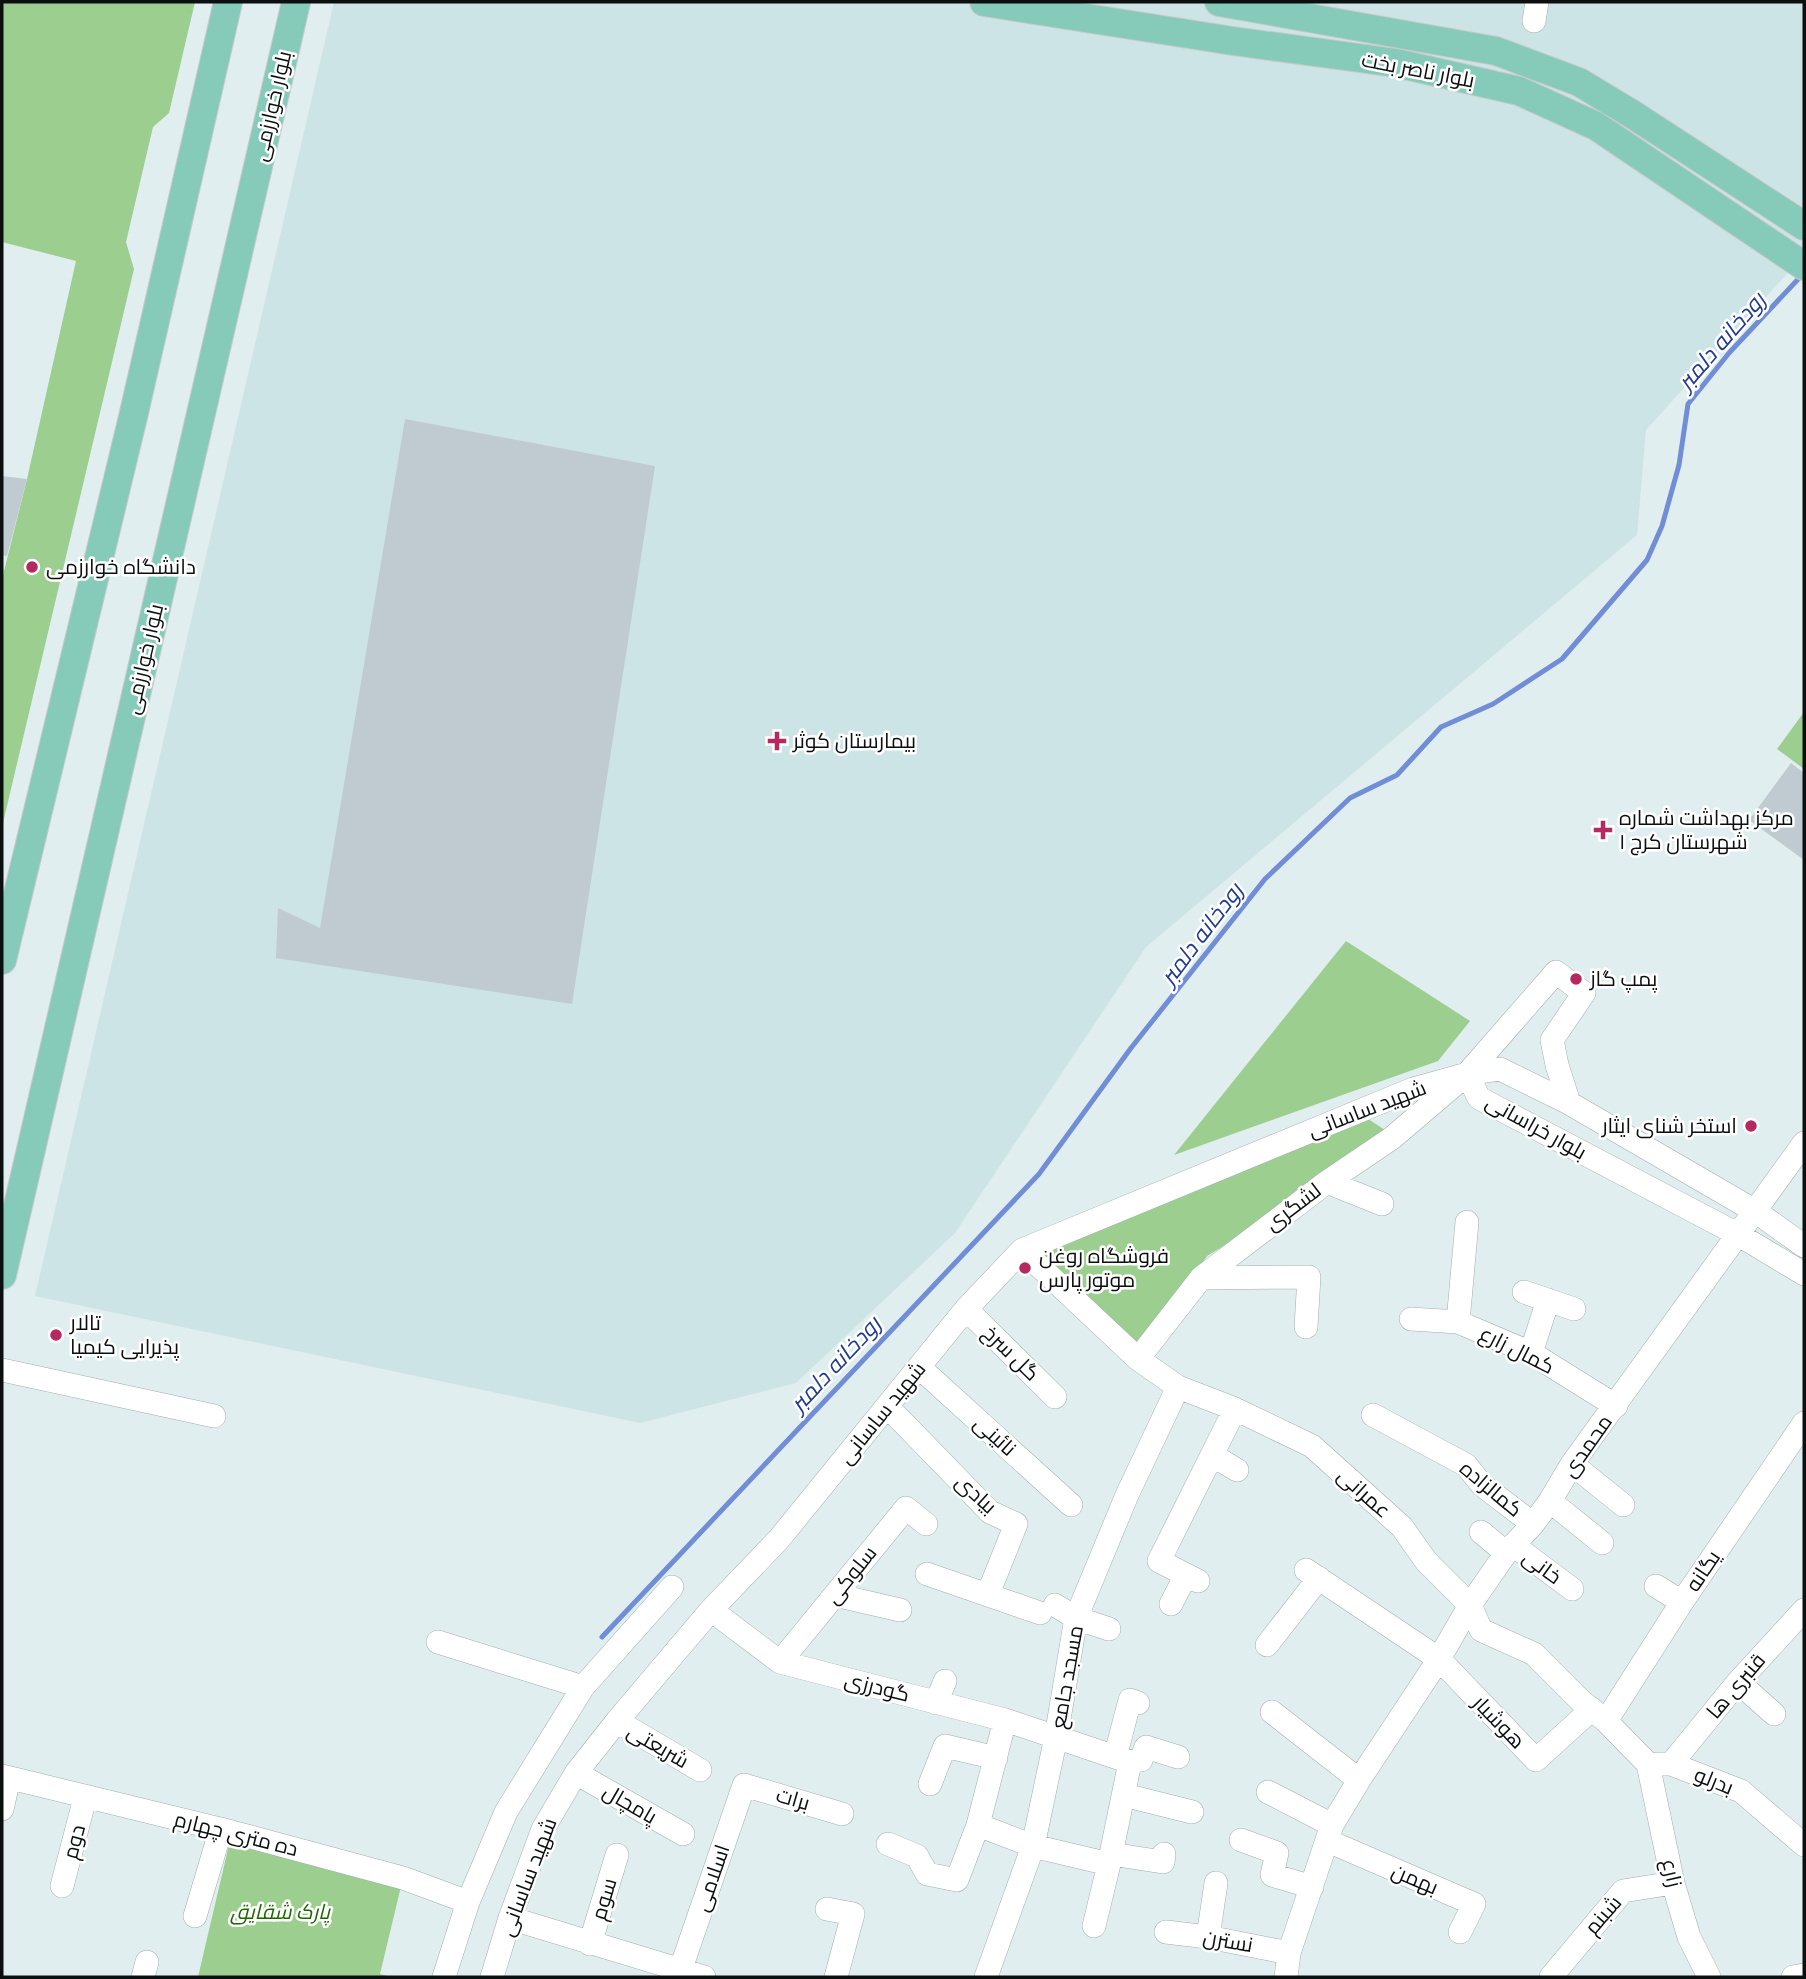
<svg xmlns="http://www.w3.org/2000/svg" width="1806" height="1979" font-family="Georgia,Cairo,serif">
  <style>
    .built { fill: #cde4e6 }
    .green { fill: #9cce90 }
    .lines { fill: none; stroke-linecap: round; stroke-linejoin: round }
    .stream { stroke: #718dd6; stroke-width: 5 }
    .building { fill: #c0cad1 }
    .minor-casing { stroke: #a1aeaf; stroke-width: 24 }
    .major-casing { stroke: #c9caca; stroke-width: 30 }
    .minor { stroke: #fff; stroke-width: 23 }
    .major { stroke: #86cbb9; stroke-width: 28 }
    .poi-dot { fill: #b52960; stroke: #fff; stroke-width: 2.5 }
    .labels { text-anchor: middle; stroke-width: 5; stroke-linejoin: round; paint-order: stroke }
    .street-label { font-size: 21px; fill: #0b0f10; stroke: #fff }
    .poi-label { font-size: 21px; fill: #0b0f10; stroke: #fff; text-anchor: start }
    .park-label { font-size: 21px; font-style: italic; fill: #206701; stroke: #fff }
    .water-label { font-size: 23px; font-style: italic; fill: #223b90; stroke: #fff }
  </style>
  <rect width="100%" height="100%" fill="#e0eeef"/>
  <path class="built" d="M334,2H1804V255L1646,430L1637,535L1146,947L955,1233L796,1383L640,1423L35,1296Z"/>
  <path class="green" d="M2,2H195L169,113L153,127L126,242L134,269L2,827V579L27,479L76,261L2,242Z
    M1804,712V769L1777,749Z
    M1346,941L1470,1021L1438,1061L1174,1155Z
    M1356,1111L1385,1130L1327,1182L1207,1256L1138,1359L1022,1250Z
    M232,1832L403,1878L380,1974L391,1977H198Z"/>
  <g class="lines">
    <path class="stream" d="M602,1637L1039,1174L1131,1048L1265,879L1350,798L1397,775L1441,727L1493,704L1562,659L1647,560L1662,526L1679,465L1688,404L1729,353L1802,275"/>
  </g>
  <path class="building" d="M405,419L655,466L572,1004L276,958L278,908L320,928Z
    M2,476L27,479L7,556L2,555Z
    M1791,763L1804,773V860L1749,820Z"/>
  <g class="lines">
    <g class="minor-casing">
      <path id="minor" d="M1534,21L1537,2
        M1467,1074L1479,1098L1739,1235L1804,1274
        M1327,1182L1382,1204
        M1022,1250L1138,1359L1178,1387L1235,1409L1312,1446L1402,1527L1426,1561L1470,1605L1481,1630L1534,1654L1581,1701L1606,1721L1648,1764
        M1201,1278L1309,1277L1306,1327
        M1524,1292L1574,1309
        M966,1309L1055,1397
        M1411,1319L1458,1322L1531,1353L1616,1406
        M1458,1322L1467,1222
        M1531,1353L1548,1300
        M1138,1359L1201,1278L1327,1182L1392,1138L1467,1074L1556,972L1584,993L1552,1040L1557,1065L1569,1103
        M919,1367L1071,1505
        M2,1370L214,1416
        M887,1406L990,1512L1016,1524L988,1594
        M1373,1415L1466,1465L1482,1485L1533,1524
        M1212,1455L1237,1470
        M1572,1464L1623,1505
        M1550,1501L1602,1543
        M1481,1532L1506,1553
        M1513,1545L1572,1589
        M1306,1570L1439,1659L1536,1760L1592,1709
        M927,1574L1040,1613
        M1198,1581L1159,1561L1235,1409
        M1656,1586L1682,1602
        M835,1595L900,1610
        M1171,1604L1186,1575
        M1055,1605L1076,1618L1109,1629
        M711,1610L780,1662L1005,1720L1130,1762L1141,1760L1146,1747L1178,1757
        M438,1642L583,1687
        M1267,1645L1319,1578
        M780,1662L906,1508L926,1524
        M1738,1682L1774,1714
        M936,1703L945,1681
        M1272,1712L1359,1780
        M1005,1720L978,1825L1033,1846L1109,1864
        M617,1721L700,1770
        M1606,1721L1682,1602L1804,1423
        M1115,1757L1130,1700L1138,1703
        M1648,1764L1673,1883L1689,1937L1709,1977
        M1658,1764H1671L1741,1791L1804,1845
        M1671,1764L1738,1682L1804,1610
        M576,1773L683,1834
        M2,1776L232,1832L403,1878L468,1902
        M930,1784L945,1746L996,1758
        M1268,1792L1332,1825
        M1124,1795L1192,1812
        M2,1809L9,1778
        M1241,1840L1277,1853L1272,1875L1312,1887
        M1328,1841L1474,1904L1460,1932
        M888,1844L917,1856L927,1874L957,1880L978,1825
        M1111,1854L1163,1862L1164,1854
        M62,1886L85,1798
        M827,1909L853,1914L836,1977
        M195,1916L221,1829
        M510,1918L704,1977
        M1094,1926L1109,1864L1130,1762
        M1166,1932L1208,1937L1289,1953
        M1208,1937L1216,1883
        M590,1944L617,1855
        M143,1977L147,1962
        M444,1977L468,1902L506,1812L583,1687L672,1587
        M492,1977L510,1918L543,1829L576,1773L617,1721L711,1610L779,1539L966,1309L1022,1250L1413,1089L1467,1074L1500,1069L1569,1103L1755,1211L1804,1246
        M678,1977L744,1785L842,1814
        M986,1977L1033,1846L1056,1737L1076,1618L1127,1495L1178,1387
        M1286,1977L1289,1953L1332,1825L1359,1780L1439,1659L1470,1605L1506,1553L1533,1524L1550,1501L1572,1464L1804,1143
        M1551,1977L1623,1891L1673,1883
        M1793,1977L1804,1975"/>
    </g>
    <g class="major-casing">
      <path id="major" d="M984,2L1233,41L1396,63L1519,91L1596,126L1804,266
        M1219,2L1496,51L1579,82L1632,114L1804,226
        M2,960L133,417L228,2
        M2,1275L296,2"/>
    </g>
    <use href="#minor" class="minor"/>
    <use href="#major" class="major"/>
  </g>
  <g class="poi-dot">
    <circle cx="32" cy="567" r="7"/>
    <path d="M773.5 730.5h7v7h7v7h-7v7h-7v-7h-7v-7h7z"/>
    <path d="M1599.5 819.5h7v7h7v7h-7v7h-7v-7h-7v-7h7z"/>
    <circle cx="1576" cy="979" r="7"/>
    <circle cx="1751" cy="1126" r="7"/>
    <circle cx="1025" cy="1268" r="7"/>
    <circle cx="56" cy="1335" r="7"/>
  </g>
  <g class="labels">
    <g class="street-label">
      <text transform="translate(1418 70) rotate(11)" y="7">بلوار ناصر بخت</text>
      <text transform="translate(272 106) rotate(-77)" y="7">بلوار خوارزمی</text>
      <text transform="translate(144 659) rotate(-77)" y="7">بلوار خوارزمی</text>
      <text transform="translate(1367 1109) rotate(-21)" y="7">شهید ساسانی</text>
      <text transform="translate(1536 1127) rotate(29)" y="7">بلوار خراسانی</text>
      <text transform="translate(1293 1207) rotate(-37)" y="7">لشگری</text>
      <text transform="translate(1517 1350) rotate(27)" y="7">کمال زارع</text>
      <text transform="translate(1011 1353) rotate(44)" y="7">گل سرخ</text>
      <text transform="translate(882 1413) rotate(-51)" y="7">شهید ساسانی</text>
      <text transform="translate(995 1436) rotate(42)" y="7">نائینی</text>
      <text transform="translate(1587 1446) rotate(-55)" y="7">محمدی</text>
      <text transform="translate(1491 1489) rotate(40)" y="7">کمالزاده</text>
      <text transform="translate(1364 1493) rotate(42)" y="7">عمرانی</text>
      <text transform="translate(976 1494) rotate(42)" y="7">بیادی</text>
      <text transform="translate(1542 1567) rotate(36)" y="7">خانی</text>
      <text transform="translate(1703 1571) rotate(-56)" y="7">یگانه</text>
      <text transform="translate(851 1575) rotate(-51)" y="7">سلوکی</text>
      <text transform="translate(1067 1677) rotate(-80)" y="7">مسجد جامع</text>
      <text transform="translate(1736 1686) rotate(-50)" y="7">قنبری ها</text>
      <text transform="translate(877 1687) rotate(14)" y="7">گودرزی</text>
      <text transform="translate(1499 1722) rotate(46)" y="7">هوشیار</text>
      <text transform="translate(658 1746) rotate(30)" y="7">شریعتی</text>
      <text transform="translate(1714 1781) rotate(22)" y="7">بدرلو</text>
      <text transform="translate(793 1799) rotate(16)" y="7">برات</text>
      <text transform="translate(630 1804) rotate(30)" y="7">پامچال</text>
      <text transform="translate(236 1834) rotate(14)" y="7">ده متری چهارم</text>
      <text transform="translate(74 1842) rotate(-75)" y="7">دوم</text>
      <text transform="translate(1672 1873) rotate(77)" y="7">زارع</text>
      <text transform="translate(528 1877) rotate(-69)" y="7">شهید ساسانی</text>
      <text transform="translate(712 1878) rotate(-71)" y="7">اسلامی</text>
      <text transform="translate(1415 1879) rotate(23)" y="7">بهمن</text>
      <text transform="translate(604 1899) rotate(-73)" y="7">سوم</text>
      <text transform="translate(1603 1915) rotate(-49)" y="7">شبنم</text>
      <text transform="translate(1228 1941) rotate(10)" y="7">نسترن</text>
    </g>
    <g class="poi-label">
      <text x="46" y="574">دانشگاه خوارزمی</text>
      <text x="793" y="748">بیمارستان کوثر</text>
      <text x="1619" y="825">مرکز بهداشت شماره<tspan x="1619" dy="24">۱ شهرستان کرج</tspan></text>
      <text x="1590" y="986">پمپ گاز</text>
      <text x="1737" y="1133" text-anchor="end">استخر شنای ایثار</text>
      <text x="1039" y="1263">فروشگاه روغن<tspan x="1039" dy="24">موتور پارس</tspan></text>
      <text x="70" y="1330">تالار<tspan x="70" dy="24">پذیرایی کیمیا</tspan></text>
    </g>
    <g class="park-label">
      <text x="280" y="1919">پارک شقایق</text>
    </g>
    <g class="water-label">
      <text transform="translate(1721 341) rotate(-49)" y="8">رودخانه دلمبر</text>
      <text transform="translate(1201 934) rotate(-53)" y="8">رودخانه دلمبر</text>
      <text transform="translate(835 1364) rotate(-47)" y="8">رودخانه دلمبر</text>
    </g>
  </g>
  <rect width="1806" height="1979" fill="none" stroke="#0b0f10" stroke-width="7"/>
</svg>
